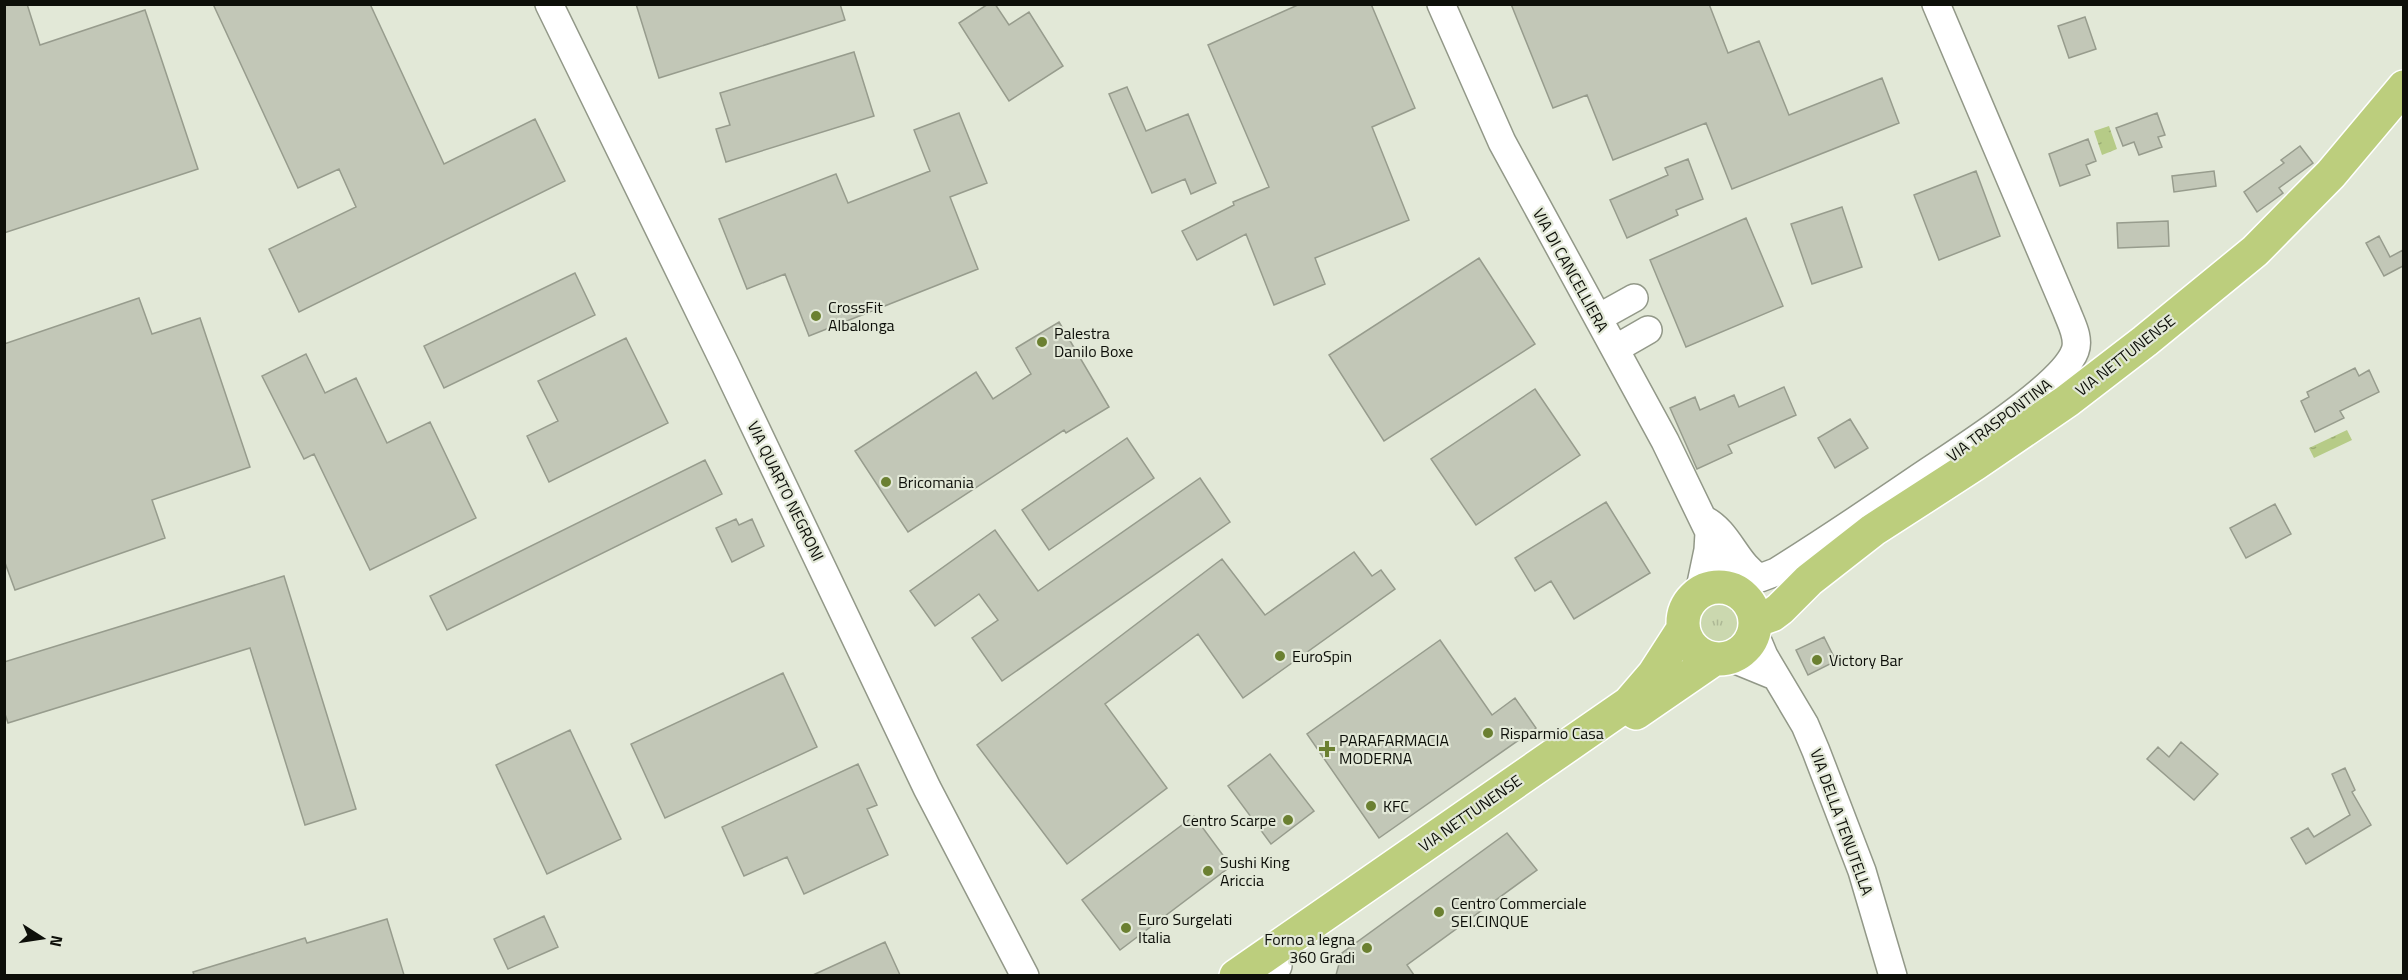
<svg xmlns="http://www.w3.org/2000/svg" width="2408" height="980" font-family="'Titillium Web',sans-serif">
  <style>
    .grass { fill: url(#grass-tufts) }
    .water { fill: url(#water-ripples) }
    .building { fill: #c2c7b7; stroke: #979c8d; stroke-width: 1.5 }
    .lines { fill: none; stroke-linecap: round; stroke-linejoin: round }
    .minor-casing { stroke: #929888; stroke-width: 30 }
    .major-casing { stroke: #fff; stroke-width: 36 }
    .minor { stroke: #fff; stroke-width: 27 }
    .major { stroke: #bcce7d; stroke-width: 33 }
    .poi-dot { fill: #6b8031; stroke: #e2e8d7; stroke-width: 2 }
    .labels { text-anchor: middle; stroke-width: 4.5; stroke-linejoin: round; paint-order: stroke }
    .street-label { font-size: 16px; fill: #0d0f09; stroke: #e2e8d7 }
    .poi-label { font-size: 16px; fill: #0d0f09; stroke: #e2e8d7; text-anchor: start }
  </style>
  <defs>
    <pattern id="grass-tufts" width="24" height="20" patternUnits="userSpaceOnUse" patternTransform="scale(1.5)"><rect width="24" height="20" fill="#cbd8af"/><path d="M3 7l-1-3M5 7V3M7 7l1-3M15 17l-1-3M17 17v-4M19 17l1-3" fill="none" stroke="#adb895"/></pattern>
    <pattern id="water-ripples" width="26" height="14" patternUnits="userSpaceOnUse" patternTransform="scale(1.5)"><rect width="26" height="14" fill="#b6cb87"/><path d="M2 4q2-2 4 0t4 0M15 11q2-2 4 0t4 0" fill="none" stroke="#9bad73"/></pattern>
  </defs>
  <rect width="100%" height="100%" fill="#e2e8d7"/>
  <path class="grass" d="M1693 624a26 26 0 1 1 52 0a26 26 0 1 1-52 0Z"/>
  <path class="water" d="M2109,126L2117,149L2102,155L2094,131Z
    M2347,430L2352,440L2314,458L2309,448Z"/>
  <path class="building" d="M4,4H27L40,45L145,10L198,169L4,233Z
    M213,4H370L444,164L535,119L565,181L299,312L269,249L356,207L339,169L298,188Z
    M636,4H840L845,20L659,78Z
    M988,4H995L1009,25L1029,12L1063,66L1009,101L959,23Z
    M1300,4H1371L1415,108L1372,127L1409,220L1315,258L1325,284L1274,305L1246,234L1197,260L1182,231L1234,205L1233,202L1269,187L1208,45Z
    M1511,4H1709L1728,53L1759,41L1789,115L1882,78L1899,123L1732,189L1706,123L1613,160L1587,95L1553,108Z
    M2085,17L2096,49L2069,58L2058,26Z
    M854,52L874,116L726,162L716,129L730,125L720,93Z
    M1127,87L1146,131L1188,114L1216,183L1191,194L1185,179L1152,193L1109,94Z
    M959,113L987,183L950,197L978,269L809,336L785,274L747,289L719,219L836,174L848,203L930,171L914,130Z
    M2157,113L2165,135L2158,137L2162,147L2139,155L2134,142L2123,146L2116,128Z
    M2088,139L2096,161L2086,165L2090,175L2060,186L2049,154Z
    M2300,146L2313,163L2279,188L2283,193L2257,212L2244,192L2284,163L2281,160Z
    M1688,159L1703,199L1676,210L1678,215L1627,238L1610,200L1668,175L1665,168Z
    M1976,171L2000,236L1939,260L1914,195Z
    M2214,171L2216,186L2174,192L2172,176Z
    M1842,207L1862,267L1812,284L1791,224Z
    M1746,218L1783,306L1686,347L1650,260Z
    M2168,221L2169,246L2118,248L2117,223Z
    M2379,236L2390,257L2403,250V266L2384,276L2366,243Z
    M1479,258L1535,344L1384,441L1329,355Z
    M575,273L595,315L444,388L424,346Z
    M139,298L152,334L200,318L250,467L152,500L165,538L15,590L4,560V344Z
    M1059,322L1109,407L1066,433L1064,430L908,532L855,451L976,372L993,399L1031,374L1016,348Z
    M626,338L668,423L549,482L527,436L558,421L538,381Z
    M306,354L325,393L356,378L387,443L430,422L476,518L370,570L314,454L304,459L262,376Z
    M2355,368L2359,376L2369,370L2379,392L2340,411L2344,418L2315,432L2301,401L2309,397L2307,392Z
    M1784,387L1796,415L1728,445L1732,453L1697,469L1670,408L1695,397L1700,410L1734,395L1739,407Z
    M1535,389L1580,455L1476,525L1431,459Z
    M1850,419L1868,448L1835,468L1818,438Z
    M1127,438L1154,478L1049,550L1022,510Z
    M705,460L722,494L447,630L430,596Z
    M1200,478L1230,522L1002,681L972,638L998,620L979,594L935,626L910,591L995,530L1038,591Z
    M1606,502L1650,573L1574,619L1551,581L1535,591L1515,558Z
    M2275,504L2291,534L2246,558L2230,528Z
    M736,519L739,525L752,519L764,546L732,562L716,528Z
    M1354,552L1372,576L1381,570L1395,589L1243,698L1198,634L1105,704L1167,788L1067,864L977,745L1222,559L1265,615Z
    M284,576L356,809L305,825L250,648L8,723L4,711V662Z
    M1824,637L1836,661L1808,675L1796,650Z
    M1440,640L1492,715L1515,698L1536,728L1379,838L1307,734Z
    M783,673L817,747L665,818L631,744Z
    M570,730L621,839L547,874L496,765Z
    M2181,742L2218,774L2194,800L2147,759L2158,747L2169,757Z
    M1270,754L1314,811L1271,844L1228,786Z
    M858,764L877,805L867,809L888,855L804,894L787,857L744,876L722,827Z
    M2345,768L2355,790L2352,792L2371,825L2306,864L2291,838L2308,828L2314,837L2350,815L2332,774Z
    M1194,816L1231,866L1120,950L1082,900Z
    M1507,833L1537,870L1407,965L1414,975H1336L1342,953Z
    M544,916L558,947L508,969L494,939Z
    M387,919L404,975H194L193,972L305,938L307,943Z
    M885,942L900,975H813Z"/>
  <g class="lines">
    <g class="minor-casing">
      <path id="minor" d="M549,4L725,364L927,788L1025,976
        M1441,4L1502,142L1665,441L1724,563L1730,588
        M1598,318L1634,298
        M1615,349L1648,330
        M1703,519C1729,531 1736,565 1760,578L1776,572C1824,542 1870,511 1917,479C1952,455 2062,387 2075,351C2080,338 2071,323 2067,312L1936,4
        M1699,593L1708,550L1709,533
        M1754,632L1764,656L1805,725L1816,751L1862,871L1893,976
        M1731,658L1775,676
        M1273,976L1278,966"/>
    </g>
    <g class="major-casing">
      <path id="major" d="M1683 623a36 36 0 1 1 72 0a36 36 0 1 1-72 0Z
        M1755,621L1772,615L1780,609L1809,580L1873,530L1975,464L2067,401L2145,341L2255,251L2331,174L2404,87
        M1636,713L1713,660
        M1236,976L1629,703L1654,674L1683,629"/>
    </g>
    <use href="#minor" class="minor"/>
    <use href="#major" class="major"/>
  </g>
  <g class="poi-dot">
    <circle cx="816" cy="316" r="6"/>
    <circle cx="1042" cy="342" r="6"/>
    <circle cx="886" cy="482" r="6"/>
    <circle cx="1280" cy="656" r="6"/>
    <circle cx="1817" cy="660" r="6"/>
    <circle cx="1488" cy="733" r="6"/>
    <path d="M1324 740h6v6h6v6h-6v6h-6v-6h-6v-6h6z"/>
    <circle cx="1371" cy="806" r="6"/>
    <circle cx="1288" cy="820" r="6"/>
    <circle cx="1208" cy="871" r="6"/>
    <circle cx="1439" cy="912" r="6"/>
    <circle cx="1126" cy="928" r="6"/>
    <circle cx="1367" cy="948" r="6"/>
  </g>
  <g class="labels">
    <g class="street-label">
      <text transform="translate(1571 270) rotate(61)" y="6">VIA DI CANCELLIERA</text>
      <text transform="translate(2125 355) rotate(-38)" y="6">VIA NETTUNENSE</text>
      <text transform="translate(1999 420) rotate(-37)" y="6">VIA TRASPONTINA</text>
      <text transform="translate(786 491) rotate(64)" y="6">VIA QUARTO NEGRONI</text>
      <text transform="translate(1470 813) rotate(-35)" y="6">VIA NETTUNENSE</text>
      <text transform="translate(1842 822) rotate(70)" y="6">VIA DELLA TENUTELLA</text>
    </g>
    <g class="poi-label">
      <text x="828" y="313">CrossFit<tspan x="828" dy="18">Albalonga</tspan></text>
      <text x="1054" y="339">Palestra<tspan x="1054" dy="18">Danilo Boxe</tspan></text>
      <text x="898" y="488">Bricomania</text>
      <text x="1292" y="662">EuroSpin</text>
      <text x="1829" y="666">Victory Bar</text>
      <text x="1500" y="739">Risparmio Casa</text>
      <text x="1339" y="746">PARAFARMACIA<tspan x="1339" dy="18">MODERNA</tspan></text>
      <text x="1383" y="812">KFC</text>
      <text x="1276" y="826" text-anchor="end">Centro Scarpe</text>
      <text x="1220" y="868">Sushi King<tspan x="1220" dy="18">Ariccia</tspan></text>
      <text x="1451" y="909">Centro Commerciale<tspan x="1451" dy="18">SEI.CINQUE</tspan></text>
      <text x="1138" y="925">Euro Surgelati<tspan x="1138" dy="18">Italia</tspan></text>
      <text x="1355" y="945" text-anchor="end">Forno a legna<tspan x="1355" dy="18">360 Gradi</tspan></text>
    </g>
  </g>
  <rect width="2408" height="980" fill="none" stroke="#0d0f09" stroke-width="12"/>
  <g transform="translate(42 938) rotate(102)" stroke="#e2e8d7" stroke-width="4.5" paint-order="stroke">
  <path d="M0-4.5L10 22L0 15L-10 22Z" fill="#0d0f09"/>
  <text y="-9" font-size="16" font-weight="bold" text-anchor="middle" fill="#0d0f09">N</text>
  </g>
</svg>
